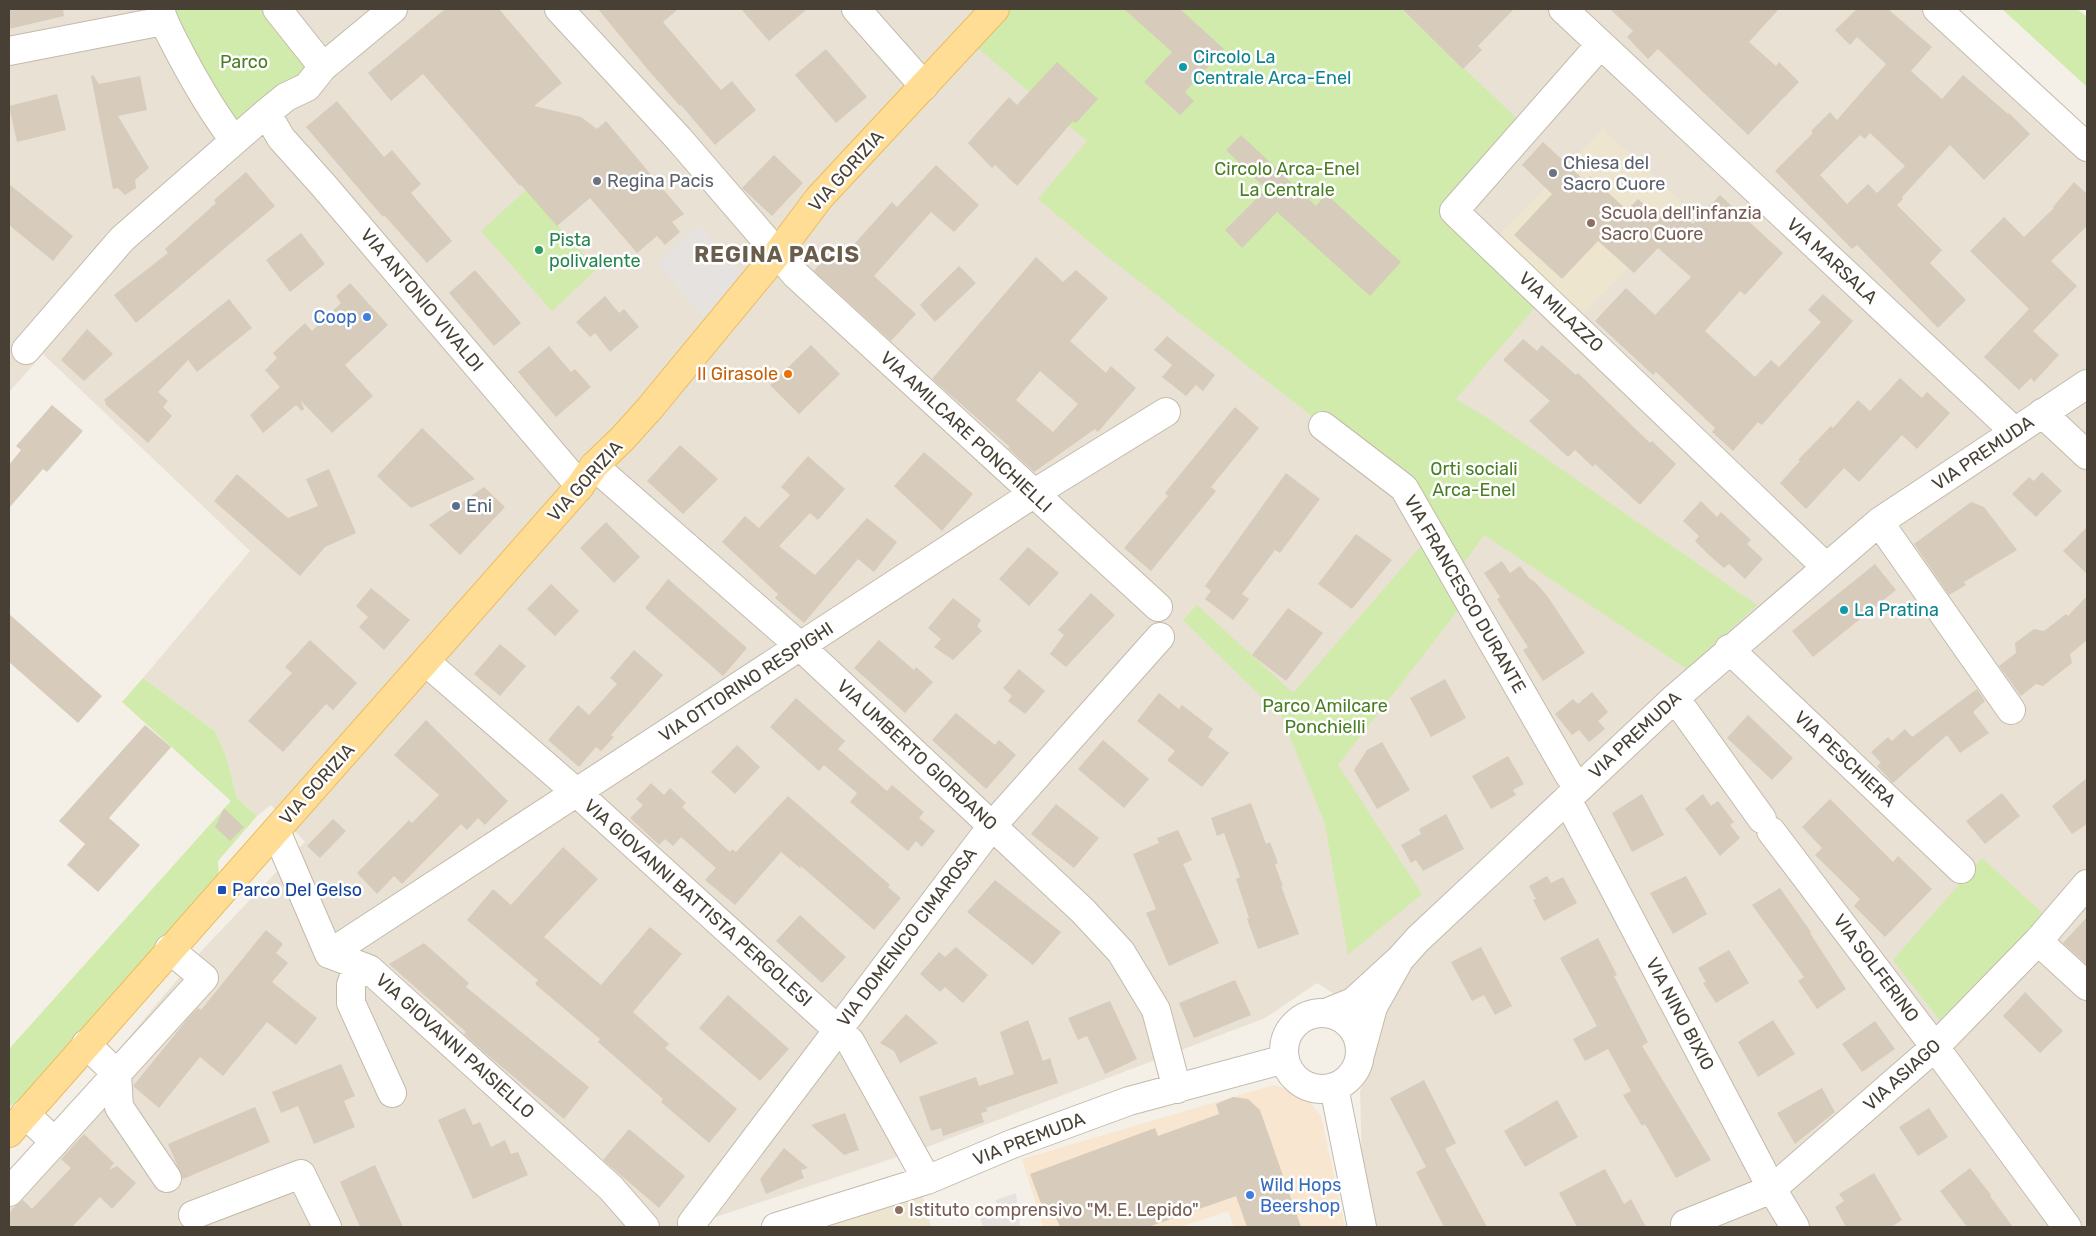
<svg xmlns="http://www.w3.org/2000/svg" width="2096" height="1236" font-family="Rubik,sans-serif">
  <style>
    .residential { fill: #e9e1d4 }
    .commercial { fill: #f8e6d0 }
    .education { fill: #eee5cf }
    .green { fill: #d1ebad }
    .parking { fill: #e5e2df }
    .building { fill: #d7cbbb; fill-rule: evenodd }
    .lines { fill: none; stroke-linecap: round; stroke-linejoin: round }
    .minor-casing { stroke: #c3baab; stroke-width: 30 }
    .major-casing { stroke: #ebbc5d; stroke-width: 30 }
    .minor { stroke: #fff; stroke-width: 28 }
    .major { stroke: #ffdd95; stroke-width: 28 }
    .culture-dot { fill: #0f9aa8; stroke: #fff; stroke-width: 2 }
    .worship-dot { fill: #6b7280; stroke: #fff; stroke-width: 2 }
    .education-dot { fill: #8d6e63; stroke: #fff; stroke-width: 2 }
    .leisure-dot { fill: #2e9e5b; stroke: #fff; stroke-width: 2 }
    .shop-dot { fill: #3f7fe0; stroke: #fff; stroke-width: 2 }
    .food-dot { fill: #e8710a; stroke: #fff; stroke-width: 2 }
    .service-dot { fill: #5c6f8a; stroke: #fff; stroke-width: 2 }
    .transit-dot { fill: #1a4fb4; stroke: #fff; stroke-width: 2 }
    .labels { text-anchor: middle; stroke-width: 5; stroke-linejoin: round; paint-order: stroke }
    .culture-label { font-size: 18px; fill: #0d838f; stroke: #fff; text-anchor: start }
    .park-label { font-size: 18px; fill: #497e24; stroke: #fff }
    .worship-label { font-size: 18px; fill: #5b616d; stroke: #fff; text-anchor: start }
    .street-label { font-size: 18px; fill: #484035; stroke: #fff }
    .education-label { font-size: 18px; fill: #785e54; stroke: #fff; text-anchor: start }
    .leisure-label { font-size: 18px; fill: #27864d; stroke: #fff; text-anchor: start }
    .shop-label { font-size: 18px; fill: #366cbe; stroke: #fff; text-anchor: end }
    .food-label { font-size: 18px; fill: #c56008; stroke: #fff; text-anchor: end }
    .service-label { font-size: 18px; fill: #4e5e75; stroke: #fff; text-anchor: start }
    .transit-label { font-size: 18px; fill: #164399; stroke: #fff; text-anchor: start }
    .district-label { font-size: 22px; font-weight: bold; letter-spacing: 1px; fill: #6b5d4c; stroke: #fff }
  </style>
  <rect width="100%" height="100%" fill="#f4f0e7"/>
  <path class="residential" d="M9,9H1921L2087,162V1227H1376L1362,1166L1360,1091L1383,1026L1317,983L1265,1018L927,1147L686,1227H9V1179L205,947L305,842L271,805L257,816L237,798L226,756L215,731L143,678L250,551L43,354L9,392Z"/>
  <path class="commercial" d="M1274,1085L1304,1095L1321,1116L1345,1227H1234L1228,1211L1180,1227H1043L1022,1159Z"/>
  <path class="education" d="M1603,129L1687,207L1579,318L1494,240Z
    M922,1194L931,1227H819Z"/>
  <path class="green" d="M160,9H277L323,67L234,140Z
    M995,9H1401L1527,128L1454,211L1544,297L1456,399L1489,419L1757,605L1687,669L1484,535L1455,576L1404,488L1099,250L1038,199L1087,141L967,39Z
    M2002,9H2077L2087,17V87Z
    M526,190L597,269L552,311L481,231Z
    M1423,544L1459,609L1338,765L1422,894L1348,955L1325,824L1282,717L1183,620L1197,605L1293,693Z
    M143,678L215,731L226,756L237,798L257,816L218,861L219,883L30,1091L9,1107V1049L231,801L122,702Z
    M1982,858L2048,918L1942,1023L1893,960Z"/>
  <path class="parking" d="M698,224L753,284L714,330L657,263Z
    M1016,1193L1020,1227H983L978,1213L997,1209L996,1200Z"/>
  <path class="building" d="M9,9H63L64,16L9,29Z
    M445,9H499L562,83L534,106L581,117L597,129L606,121L684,214L672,222L680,232L665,245L657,236L637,253L590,198L557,226L521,185L520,186L423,74L391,101L368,73Z
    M598,9H678L663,22L721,90L732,81L756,110L715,145L681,105L680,106L649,71Z
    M741,9H807L769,41Z
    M1124,9H1180L1224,49L1185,92L1194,101L1180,115L1144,82L1172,52Z
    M1402,9H1514L1478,46L1482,50L1463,69Z
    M1610,9H1779L1749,42L1776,66L1779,62L1799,82L1748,135L1658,49L1648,59L1627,37L1633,31Z
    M1857,9H1888L1932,47L1911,71L1942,99L1963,75L2008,114L2009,113L2030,134L1984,180L1950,145L1902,197L1903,199L1897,205L1942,250L1930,263L1966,300L1938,328L1857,245L1852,249L1775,171L1813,133L1811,131L1830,112L1837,120L1886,64L1857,37L1850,45L1835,30ZM1870,133L1905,166L1877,193L1868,184L1847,204L1820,175L1860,135L1865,139Z
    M826,49L867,97L836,123L795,75Z
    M1057,62L1098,99L1076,123L1073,121L1017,186L995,165L992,168L968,143L1009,97L1017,105Z
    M93,75L99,84L140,76L147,110L118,116L149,168L135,180L136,188L125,195L118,188L113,189L91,76Z
    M57,94L66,130L17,142L9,106Z
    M337,101L384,157L392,150L421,184L411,193L452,241L427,263L384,215L383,217L306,127Z
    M1241,135L1316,206L1326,194L1401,262L1370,296L1277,212L1242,248L1225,230L1266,189L1226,150Z
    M1543,142L1585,181L1590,176L1627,210L1638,199L1659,218L1672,205L1693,224L1720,195L1783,253L1745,295L1740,291L1705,331L1755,377L1771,360L1779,367L1821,322L1808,310L1823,294L1853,321L1762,425L1758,422L1733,451L1712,432L1715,428L1656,372L1653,375L1595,321L1626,288L1655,315L1691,277L1658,248L1634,273L1598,241L1562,279L1514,235L1552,194L1522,165Z
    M774,155L803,183L772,216L742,188Z
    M936,165L979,205L954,232L931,212L874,276L916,314L891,341L814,271L830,251L840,260L892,202L897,207Z
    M246,172L275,206L136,323L114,295L168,253L165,249L216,203L214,200Z
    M2074,182L2087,194V226L2051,261L2077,286L2033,331L2059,355L2034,382L2031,378L2019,390L1984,357L2029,309L1970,251L2004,217L2024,237L2054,208L2053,207Z
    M9,184L73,236L53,261L9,225Z
    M301,233L325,264L290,292L266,260Z
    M1036,257L1063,282L1076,270L1108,298L1070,341L1106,373L1111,366L1136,388L1098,432L1095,429L1034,472L1008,448L1010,447L932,379ZM1040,371L1078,404L1053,432L1016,400Z
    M959,266L976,283L935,322L920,305Z
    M475,270L521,323L494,346L449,293Z
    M350,283L388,325L345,365L373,396L332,433L301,401L304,409L302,411L296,405L263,433L250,415L280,387L265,370L277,358L273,353L305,323L312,331L341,303L336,296Z
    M605,296L619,313L624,309L639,327L610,352L595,333L590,337L576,322Z
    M229,299L252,328L197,372L188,360L158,392L168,401L163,407L172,416L148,443L105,404L106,402L104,400Z
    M87,329L113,354L84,381L61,360Z
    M1167,336L1215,375L1203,391L1196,385L1186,396L1162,377L1172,365L1154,350Z
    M1523,339L1537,351L1542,345L1576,375L1578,373L1650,443L1652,441L1676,464L1640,505L1595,464L1593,467L1575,450L1568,457L1529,421L1550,401L1503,360Z
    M811,345L840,374L799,414L770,385Z
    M549,346L571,372L575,369L591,387L556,417L518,372Z
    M1900,378L1922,398L1927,392L1950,413L1917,449L1902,435L1859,482L1844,468L1806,509L1780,483L1800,461L1798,460L1831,426L1833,428L1858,400L1870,411Z
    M52,405L83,431L47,472L43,469L9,508V465L21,450L16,446Z
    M1235,407L1259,428L1211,487L1216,491L1151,571L1124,548L1168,496L1165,493Z
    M422,428L475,479L411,508L377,476Z
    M680,445L718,479L683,514L647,481Z
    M924,452L973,494L942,531L894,486Z
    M808,456L845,489L818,520L810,513L779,546L815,575L867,518L897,542L874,572L858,559L804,623L775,598L778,594L722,542L745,516L759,528L790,495L781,487Z
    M329,469L356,533L325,547L300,576L214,501L237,474L288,518L318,506L306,479Z
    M2042,472L2062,491L2036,517L2012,494L2029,477L2034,481Z
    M1286,473L1320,499L1280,553L1275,550L1242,594L1249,599L1233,620L1205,599L1211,591L1205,586Z
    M484,487L505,507L460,555L429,525Z
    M1701,501L1717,517L1721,512L1751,540L1747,544L1763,559L1745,579L1729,564L1724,568L1709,555L1695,541L1699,536L1683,521Z
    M1971,502L1984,507L2017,550L1964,582L1966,585L1949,595L1914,544Z
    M606,522L640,557L614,583L580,548Z
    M2087,527V574L2063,551Z
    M1356,534L1392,560L1352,609L1318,584Z
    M1028,547L1059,573L1029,606L999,579Z
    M1502,561L1510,573L1520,566L1529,578L1537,584L1548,597L1585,653L1543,681L1523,650L1528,647L1497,599L1500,597L1484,573Z
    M1875,564L1896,590L1813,657L1792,631Z
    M668,579L747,648L723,676L645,608Z
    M551,584L579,611L555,636L527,609Z
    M371,588L410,620L384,650L359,627L368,617L356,606Z
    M1091,593L1115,615L1066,667L1050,654L1064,635L1058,630Z
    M2087,596V640L2070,654L2072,663L2043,686L2036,684L2021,696L1999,666L2016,653L2015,643L2034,629L2044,631L2066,614L2068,616Z
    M953,598L981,620L977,626L982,631L953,660L934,647L941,639L928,628Z
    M1288,608L1323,633L1286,681L1252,655Z
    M9,614L102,696L78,723L9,662Z
    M310,640L357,683L333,710L326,704L283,752L248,721L292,673L285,667Z
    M879,640L914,670L916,667L933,682L905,713L854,668Z
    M500,644L526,666L500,696L474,674Z
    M634,650L663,675L611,735L614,737L601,751L596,747L579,767L548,740L578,705L589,715L617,684L610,678Z
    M1019,669L1045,691L1025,714L1008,701L1012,696L1003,688Z
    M1445,679L1466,718L1431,737L1410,698Z
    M1977,689L1985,701L1973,712L1989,733L1960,753L1947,735L1893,783L1877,766L1881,763L1871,752L1888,737L1892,741L1905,729L1912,737Z
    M1592,692L1608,712L1598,721L1605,729L1589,742L1579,730L1572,735L1555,714L1573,699L1578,704Z
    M1159,693L1179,709L1182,705L1213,729L1208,737L1229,753L1202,787L1167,760L1175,751L1137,721Z
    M796,698L845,741L838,749L887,791L892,785L924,812L919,818L935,831L922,847L916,841L908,851L850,802L857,793L824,765L819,771L770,727Z
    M956,713L995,745L999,740L1016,755L986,789L932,740Z
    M1748,715L1793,758L1772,780L1727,738Z
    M426,720L508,801L485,825L478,818L467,830L461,824L402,884L394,876L377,894L357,873L409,820L412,823L439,795L394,755Z
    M145,725L171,747L109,818L140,845L98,892L67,865L85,844L59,821Z
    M1103,740L1149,779L1124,808L1078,769Z
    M1382,742L1410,790L1377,809L1354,770L1367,750Z
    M737,745L760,767L735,794L711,772Z
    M1508,756L1524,784L1513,790L1516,795L1491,809L1472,776Z
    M2087,778V824L2072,834L2052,806Z
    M651,783L664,795L670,788L686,803L682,807L730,852L732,849L736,852L788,796L890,885L888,887L901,898L874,930L801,866L800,868L781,852L735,905L705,880L716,868L681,837L673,846L665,839L659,845L630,818L643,805L636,799Z
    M2002,793L2020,816L1985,844L1966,821Z
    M1642,794L1664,835L1632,852L1612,813Z
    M1703,794L1711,806L1718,801L1734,822L1730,825L1740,838L1720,856L1685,809Z
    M1830,799L1893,862L1898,856L1932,889L1885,937L1854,906L1860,899L1815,855L1822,848L1802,827Z
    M1251,803L1266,844L1270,842L1278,863L1275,865L1283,886H1281L1299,934L1258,949L1247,919L1249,918L1236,879L1240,877L1224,833L1217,836L1211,818Z
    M1056,804L1099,838L1074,868L1031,834Z
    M224,808L244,827L230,841L215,827Z
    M1446,814L1464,849L1423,871L1416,860L1411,863L1401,845L1421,834L1419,829Z
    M333,819L346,831L320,858L307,846Z
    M1178,830L1192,860L1183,864L1219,943L1169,966L1146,913L1156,909L1133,854L1159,843L1157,838Z
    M563,847L598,879L544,937L601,985L650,927L682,954L633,1012L669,1044L665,1048L737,1109L709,1143L661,1102L663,1099L598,1042L600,1039L535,984L538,980L467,920L493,889L511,905Z
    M1547,876L1551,883L1563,877L1577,903L1544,921L1533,900L1536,899L1529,886Z
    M1686,876L1707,914L1673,934L1650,893Z
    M995,880L1061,932L1033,965L967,912Z
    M1780,888L1811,932L1810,933L1846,989L1817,1009L1798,981L1804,977L1752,905Z
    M800,915L846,957L822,983L776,941Z
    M2087,917V965L2063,943Z
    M266,930L283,944L276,953L288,963L272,982L317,1018L296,1045L267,1022L223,1076L200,1057L159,1108L133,1086L190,1016L198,1008L201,1010Z
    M1598,938L1617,975L1614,976L1648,1042L1642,1046L1711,1160L1676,1178L1645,1124L1642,1126L1623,1095L1631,1091L1608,1049L1585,1061L1573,1039L1597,1026L1560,958Z
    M424,943L469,983L466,987L589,1087L564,1119L483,1051L464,1034L466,1032L389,964Z
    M956,947L988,975L963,1003L945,987L940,992L920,974L939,952L945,957Z
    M1481,947L1512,1006L1495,1015L1484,995L1472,1001L1451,962Z
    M1729,950L1749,983L1716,1003L1703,983L1706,982L1698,968Z
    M1235,980L1251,1015L1194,1038L1179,1003Z
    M2025,992L2063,1031L2040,1053L2003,1016Z
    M728,995L789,1049L760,1081L699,1028Z
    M1110,1001L1137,1059L1105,1074L1087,1036L1078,1040L1068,1018Z
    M906,1014L938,1043L900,1063L894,1051L880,1043Z
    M1028,1020L1043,1061L1050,1058L1058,1083L986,1108L988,1111L981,1113L984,1122L943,1136L941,1128L931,1131L919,1097L976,1077L979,1086L1014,1074L1000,1032Z
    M1773,1020L1795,1054L1758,1077L1738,1042Z
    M1875,1021L1895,1049L1862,1072L1842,1044Z
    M341,1064L355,1096L344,1101L355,1127L314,1144L298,1106L281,1113L272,1092Z
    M1424,1080L1456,1143L1445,1149L1487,1227H1444L1416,1172L1426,1167L1390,1098Z
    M1822,1088L1835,1112L1795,1144L1777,1113Z
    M1233,1097L1248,1099L1260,1110L1301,1227H1247L1236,1196L1148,1227H1060L1053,1211L1045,1214L1030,1174L1155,1128L1158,1136L1219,1114L1216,1104Z
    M1557,1100L1578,1137L1525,1167L1504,1131Z
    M255,1107L270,1142L183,1179L168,1144Z
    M465,1108L473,1125L480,1122L491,1147L505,1140L511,1154L518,1152L528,1175L473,1199L438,1120Z
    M1929,1108L1948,1137L1918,1156L1899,1127Z
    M845,1113L859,1150L844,1155L811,1125Z
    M629,1129L685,1176L659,1208L603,1160Z
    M84,1134L114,1163L109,1170L117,1166L136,1183L112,1209L100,1197L72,1227H9V1213L15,1206L23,1200L32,1209L71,1168L61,1159Z
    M784,1148L808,1168L801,1170L804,1178L766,1194L760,1179Z
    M375,1165L403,1227H360L340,1182Z
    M1970,1168L1991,1195L1990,1196L2013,1227H1967L1940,1191Z
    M1605,1169L1624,1204L1631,1199L1646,1227H1577L1559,1193Z
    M1874,1173L1902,1220L1891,1227H1846L1835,1207L1844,1201L1839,1194Z"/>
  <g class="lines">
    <g class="minor-casing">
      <path id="minor" d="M160,9C164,25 173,39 181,55C197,85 213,113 234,140
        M277,9L323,67
        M559,9L679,139L796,275L1158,607
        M856,9L924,86
        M1563,9L2014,431
        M1937,9L2087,147
        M1600,45L1454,211L1826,567
        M9,51L163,21
        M265,114L270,119L281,138L324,186L580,486
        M26,350L122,239L265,114L286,97L307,87L323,67L393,9
        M2042,413L2087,455
        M1323,426L1404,488L1569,775L1579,787
        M594,466L801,647L1083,911L1121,952L1156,1010L1177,1089
        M1879,522L2011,710
        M1729,649L1961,869
        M426,662L576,792L850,1041L927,1180
        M1675,698L1762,819
        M1567,799L1772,1189L1795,1227
        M276,831L329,954L369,969L611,1188L645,1227
        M1771,831L1935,1047L2067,1227
        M2038,941L2087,986
        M329,954L1033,494L1166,412
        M1400,959L1418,939L1675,698L1879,522L2087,384
        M358,965L351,985V1003L392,1093
        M1326,1013L1353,1002L1400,959L1373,1007L1361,1051
        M1284 1051a38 38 0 1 1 76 0a38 38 0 1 1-76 0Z
        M86,1044L117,1074L119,1107L167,1178
        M1334,1087L1362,1227
        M25,1114L55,1142
        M9,1192L204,978L169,949
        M193,1215L301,1174L327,1227
        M1685,1224L1772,1189L1935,1047L2038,941L2087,884
        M694,1227L692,1223L992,826L1160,637
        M776,1227L927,1180L1012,1144L1129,1101L1285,1059"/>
    </g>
    <g class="major-casing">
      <path id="major" d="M9,1133L580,486L594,466L623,438L650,408L777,254L819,198L995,9"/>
    </g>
    <use href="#minor" class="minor"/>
    <use href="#major" class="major"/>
  </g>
  <g class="culture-dot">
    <circle cx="1183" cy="67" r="5"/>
    <circle cx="1844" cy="610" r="5"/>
  </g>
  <g class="worship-dot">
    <circle cx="1553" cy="173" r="5"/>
    <circle cx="597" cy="181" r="5"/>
  </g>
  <g class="education-dot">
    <circle cx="1591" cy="223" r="5"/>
    <circle cx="899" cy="1210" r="5"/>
  </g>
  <circle class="leisure-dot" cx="539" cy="250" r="5"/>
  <g class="shop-dot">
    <circle cx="367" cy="317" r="5"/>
    <circle cx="1250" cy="1195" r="5"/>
  </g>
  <circle class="food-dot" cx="788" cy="374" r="5"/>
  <circle class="service-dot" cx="456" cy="506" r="5"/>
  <rect class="transit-dot" x="217" y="885" width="10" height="10" rx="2.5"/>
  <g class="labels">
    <g class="culture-label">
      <text x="1193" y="63">Circolo La<tspan x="1193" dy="21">Centrale Arca-Enel</tspan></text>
      <text x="1854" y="616">La Pratina</text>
    </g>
    <g class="park-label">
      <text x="244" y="68">Parco</text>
      <text x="1287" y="175">Circolo Arca-Enel<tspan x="1287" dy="21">La Centrale</tspan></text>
      <text x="1474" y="475">Orti sociali<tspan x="1474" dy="21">Arca-Enel</tspan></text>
      <text x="1325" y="712">Parco Amilcare<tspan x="1325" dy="21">Ponchielli</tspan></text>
    </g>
    <g class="worship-label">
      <text x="1563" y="169">Chiesa del<tspan x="1563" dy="21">Sacro Cuore</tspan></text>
      <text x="607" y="187">Regina Pacis</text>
    </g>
    <g class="street-label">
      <text transform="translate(846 171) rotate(-48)" y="6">VIA GORIZIA</text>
      <text transform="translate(1832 261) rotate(43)" y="6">VIA MARSALA</text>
      <text transform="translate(422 300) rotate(50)" y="6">VIA ANTONIO VIVALDI</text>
      <text transform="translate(1561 312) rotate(43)" y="6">VIA MILAZZO</text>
      <text transform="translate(966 432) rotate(43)" y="6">VIA AMILCARE PONCHIELLI</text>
      <text transform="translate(1983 453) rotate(-34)" y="6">VIA PREMUDA</text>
      <text transform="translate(585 481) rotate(-48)" y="6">VIA GORIZIA</text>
      <text transform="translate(1465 594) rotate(60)" y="6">VIA FRANCESCO DURANTE</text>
      <text transform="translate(746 682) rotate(-33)" y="6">VIA OTTORINO RESPIGHI</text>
      <text transform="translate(1635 735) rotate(-43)" y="6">VIA PREMUDA</text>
      <text transform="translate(917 755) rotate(43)" y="6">VIA UMBERTO GIORDANO</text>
      <text transform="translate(1845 759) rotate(43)" y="6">VIA PESCHIERA</text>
      <text transform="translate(317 784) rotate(-48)" y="6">VIA GORIZIA</text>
      <text transform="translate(698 903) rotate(42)" y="6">VIA GIOVANNI BATTISTA PERGOLESI</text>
      <text transform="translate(907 937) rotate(-53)" y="6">VIA DOMENICO CIMAROSA</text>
      <text transform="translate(1876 968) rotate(53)" y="6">VIA SOLFERINO</text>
      <text transform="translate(1680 1014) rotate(62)" y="6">VIA NINO BIXIO</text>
      <text transform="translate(455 1046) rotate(42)" y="6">VIA GIOVANNI PAISIELLO</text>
      <text transform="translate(1902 1075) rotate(-42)" y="6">VIA ASIAGO</text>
      <text transform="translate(1029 1139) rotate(-21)" y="6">VIA PREMUDA</text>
    </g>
    <g class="education-label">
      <text x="1601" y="219">Scuola dell'infanzia<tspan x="1601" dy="21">Sacro Cuore</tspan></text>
      <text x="909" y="1216">Istituto comprensivo "M. E. Lepido"</text>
    </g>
    <g class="leisure-label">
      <text x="549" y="246">Pista<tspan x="549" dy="21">polivalente</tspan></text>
    </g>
    <g class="shop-label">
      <text x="357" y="323">Coop</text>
      <text x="1260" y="1191" text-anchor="start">Wild Hops<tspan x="1260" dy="21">Beershop</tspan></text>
    </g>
    <g class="food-label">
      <text x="778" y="380">Il Girasole</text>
    </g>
    <g class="service-label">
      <text x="466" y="512">Eni</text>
    </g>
    <g class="transit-label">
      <text x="232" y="896">Parco Del Gelso</text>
    </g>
    <g class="district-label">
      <text x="777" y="262">REGINA PACIS</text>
    </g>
  </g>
  <rect width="2096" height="1236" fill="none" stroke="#484035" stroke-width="20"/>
</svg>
